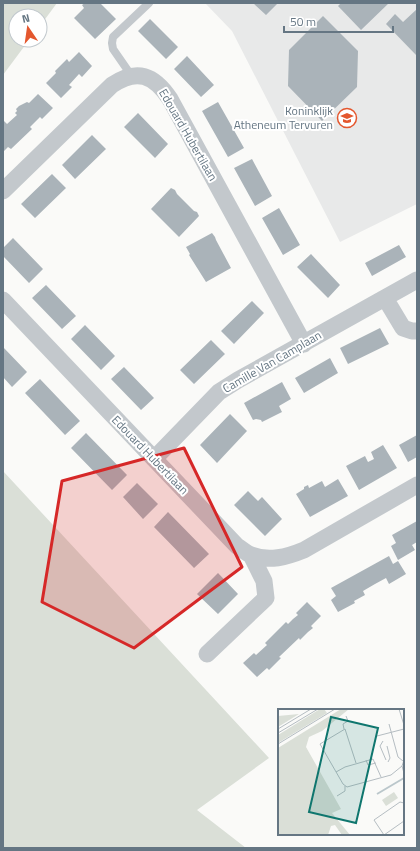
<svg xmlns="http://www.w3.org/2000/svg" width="420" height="851" font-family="'Titillium Web',sans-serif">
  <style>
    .built { fill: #e8e9e9 }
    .green { fill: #dadfd7 }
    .building { fill: #aab3b9 }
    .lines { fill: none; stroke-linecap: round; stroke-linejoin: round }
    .lane { stroke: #c3c8cc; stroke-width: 8 }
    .street { stroke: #c3c8cc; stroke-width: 17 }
    .marked { fill: #d62828; fill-opacity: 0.2; stroke: #d62828; stroke-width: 3; stroke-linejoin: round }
    .labels { text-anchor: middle; stroke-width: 4; stroke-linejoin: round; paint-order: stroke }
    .poi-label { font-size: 12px; fill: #657683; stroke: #fff; text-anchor: end }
    .street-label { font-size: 12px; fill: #657683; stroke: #fff }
    .inset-river { fill: none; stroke: #bbc7cb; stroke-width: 2 }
    .inset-road { fill: none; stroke: #b5bdc2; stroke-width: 1 }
    .view { fill: #0f766e; fill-opacity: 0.15; stroke: #0f766e; stroke-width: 2 }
    .inset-edge { fill: none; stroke: #657683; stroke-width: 2 }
  </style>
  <rect width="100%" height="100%" fill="#fafaf8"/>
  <path class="built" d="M205,3H417V204L340,242L232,31Z"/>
  <path class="green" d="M3,3H57L40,26V16H16V40H29L3,75Z
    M3,471L269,758L197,810L246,848H3Z"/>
  <path class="building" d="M85,3L88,4L89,3H100L116,19L95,39L74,18L84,8L82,5Z
    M253,3H278L266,15Z
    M341,3H389L361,30L338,6Z
    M417,9V56L386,24L395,14L403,22Z
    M323,16L358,51L357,87L322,121L288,86L289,50Z
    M150,19L178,47L166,59L138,31Z
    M79,52L92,66L82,77L79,74L69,85L72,87L61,98L46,83L56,73L55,71L67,59L69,62Z
    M187,56L214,85L201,97L174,69Z
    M38,94L53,108L42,119L40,117L30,127L32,129L11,149L8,147L3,152V120L7,124L17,115L15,113L17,111L16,109L19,106L27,102L29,103Z
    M218,102L244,148L228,157L202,111Z
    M138,113L168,144L155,158L124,127Z
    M92,135L106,149L75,179L62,165Z
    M252,159L272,196L255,206L234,168Z
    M52,174L66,188L35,218L21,204Z
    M171,188L175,190L177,194L194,211L197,212L199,216L179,237L151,209Z
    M279,208L300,245L283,255L262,218Z
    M212,233L215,237L216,240L231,268L206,282L189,255L190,254L186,247Z
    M13,238L43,269L29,283L3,256V248Z
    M399,245L406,257L372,276L365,263Z
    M311,254L340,285L328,298L297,267Z
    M46,285L76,316L62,329L32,298Z
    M252,301L264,313L234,344L221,331Z
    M85,325L115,356L101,370L71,339Z
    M380,328L389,344L348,364L340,348Z
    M211,340L225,354L194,384L180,370Z
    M3,347L27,372L12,387L3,377Z
    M330,358L338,373L304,393L295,378Z
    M124,367L154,398L141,410L111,379Z
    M40,379L80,421L65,435L25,393Z
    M282,382L291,399L279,406L282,412L262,422L261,420L256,419L253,420L244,403Z
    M230,414L247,431L217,463L200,445Z
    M86,433L127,475L112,490L71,448Z
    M417,435V457L408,462L399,445Z
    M383,445L397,468L359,490L346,466L365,456L368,462L374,459L371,452Z
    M338,479L348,496L310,517L296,494L304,489V487L308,485L309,488L322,481L325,487Z
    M137,483L158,504L143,519L123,497Z
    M248,491L258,501L262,497L282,519L265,536L234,505Z
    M168,512L209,554L194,568L154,527Z
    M417,521V542L412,545L415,550L398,560L391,546L396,543L392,535Z
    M389,556L393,564L398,561L406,574L389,584L386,578L375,584L363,591L365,595L354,601L355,603L338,612L331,600L336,596L331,588Z
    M218,573L238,594L218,614L197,594Z
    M307,602L321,616L311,626L313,628L308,632L300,640L299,638L279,657L281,658L269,670L267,668L257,677L243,663L254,653L256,655L267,645L265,643L286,622L288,624L293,619L298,615L296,613Z"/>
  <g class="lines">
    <path class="lane" d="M131,75L113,49L112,43L113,37L149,3"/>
    <path class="street" d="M3,191L112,85C137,68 154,75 170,99L304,344
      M385,298L403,328L412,331H417
      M3,300L237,546C242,549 246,553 251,555C269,562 287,557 304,550L417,485
      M154,459L219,392L238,380L417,280
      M207,654L266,598L264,581L251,555"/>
  </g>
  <path class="marked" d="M184,448L242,567L134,648L42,602L62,481Z"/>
  <defs>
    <g id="school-ring" transform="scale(1)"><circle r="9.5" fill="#fff" stroke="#e4572e" stroke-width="1.5"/><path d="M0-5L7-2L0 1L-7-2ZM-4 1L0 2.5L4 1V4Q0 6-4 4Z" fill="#e4572e"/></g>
  </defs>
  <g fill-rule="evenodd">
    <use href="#school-ring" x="347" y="118"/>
  </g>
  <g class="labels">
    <g class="poi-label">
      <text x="333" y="115">Koninklijk<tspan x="333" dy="14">Atheneum Tervuren</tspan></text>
    </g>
    <g class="street-label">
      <text transform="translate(188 135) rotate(60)" y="4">Edouard Hubertilaan</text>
      <text transform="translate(272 362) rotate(-30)" y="4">Camille Van Camplaan</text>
      <text transform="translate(150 455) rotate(46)" y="4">Edouard Hubertilaan</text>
    </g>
  </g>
  <g transform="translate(278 709)">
    <rect width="126" height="126" fill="#fafaf8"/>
    <path d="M42,0H46L49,4L0,34V26ZM63,0H71L44,22L31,28L28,38L63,100L54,104L72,126H64L57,116L53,117L50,126H0V39ZM21,5L0,18V7ZM116,83L120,89L108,97L104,91Z" fill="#dadfd7"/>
    <path class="inset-river" d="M99,85L126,69"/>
    <path class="inset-road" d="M121,0L126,16M111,15L120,48L125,52M0,20L33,0M66,20L65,15L70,12L68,7M0,24L40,0M99,27L126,20M105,32L102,37L108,51M0,35L57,0M109,37L112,49L110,53M88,51L90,56L98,54M126,51L124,57L126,64M78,54L67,20L42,35L65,75L69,78L113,66L124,57M58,63L67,58L95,50L103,68M59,87L67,82V77M106,126L96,111L122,93L126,94M106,126L126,112"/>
    <path class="view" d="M53,8L100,19L78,114L31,103Z"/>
    <rect width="126" height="126" class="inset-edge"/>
  </g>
  <rect width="420" height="851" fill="none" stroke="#657683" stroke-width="8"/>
  <g transform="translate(28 28) rotate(347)"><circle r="19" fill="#ffffff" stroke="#c1c8cd"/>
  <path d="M0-3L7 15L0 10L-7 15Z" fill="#e4572e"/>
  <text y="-6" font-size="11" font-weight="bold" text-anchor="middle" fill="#657683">N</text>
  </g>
  <path d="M284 26v6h109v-6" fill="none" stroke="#657683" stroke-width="2"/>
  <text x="290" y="26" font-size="12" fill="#657683" stroke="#ffffff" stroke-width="3" paint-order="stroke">50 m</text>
</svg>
